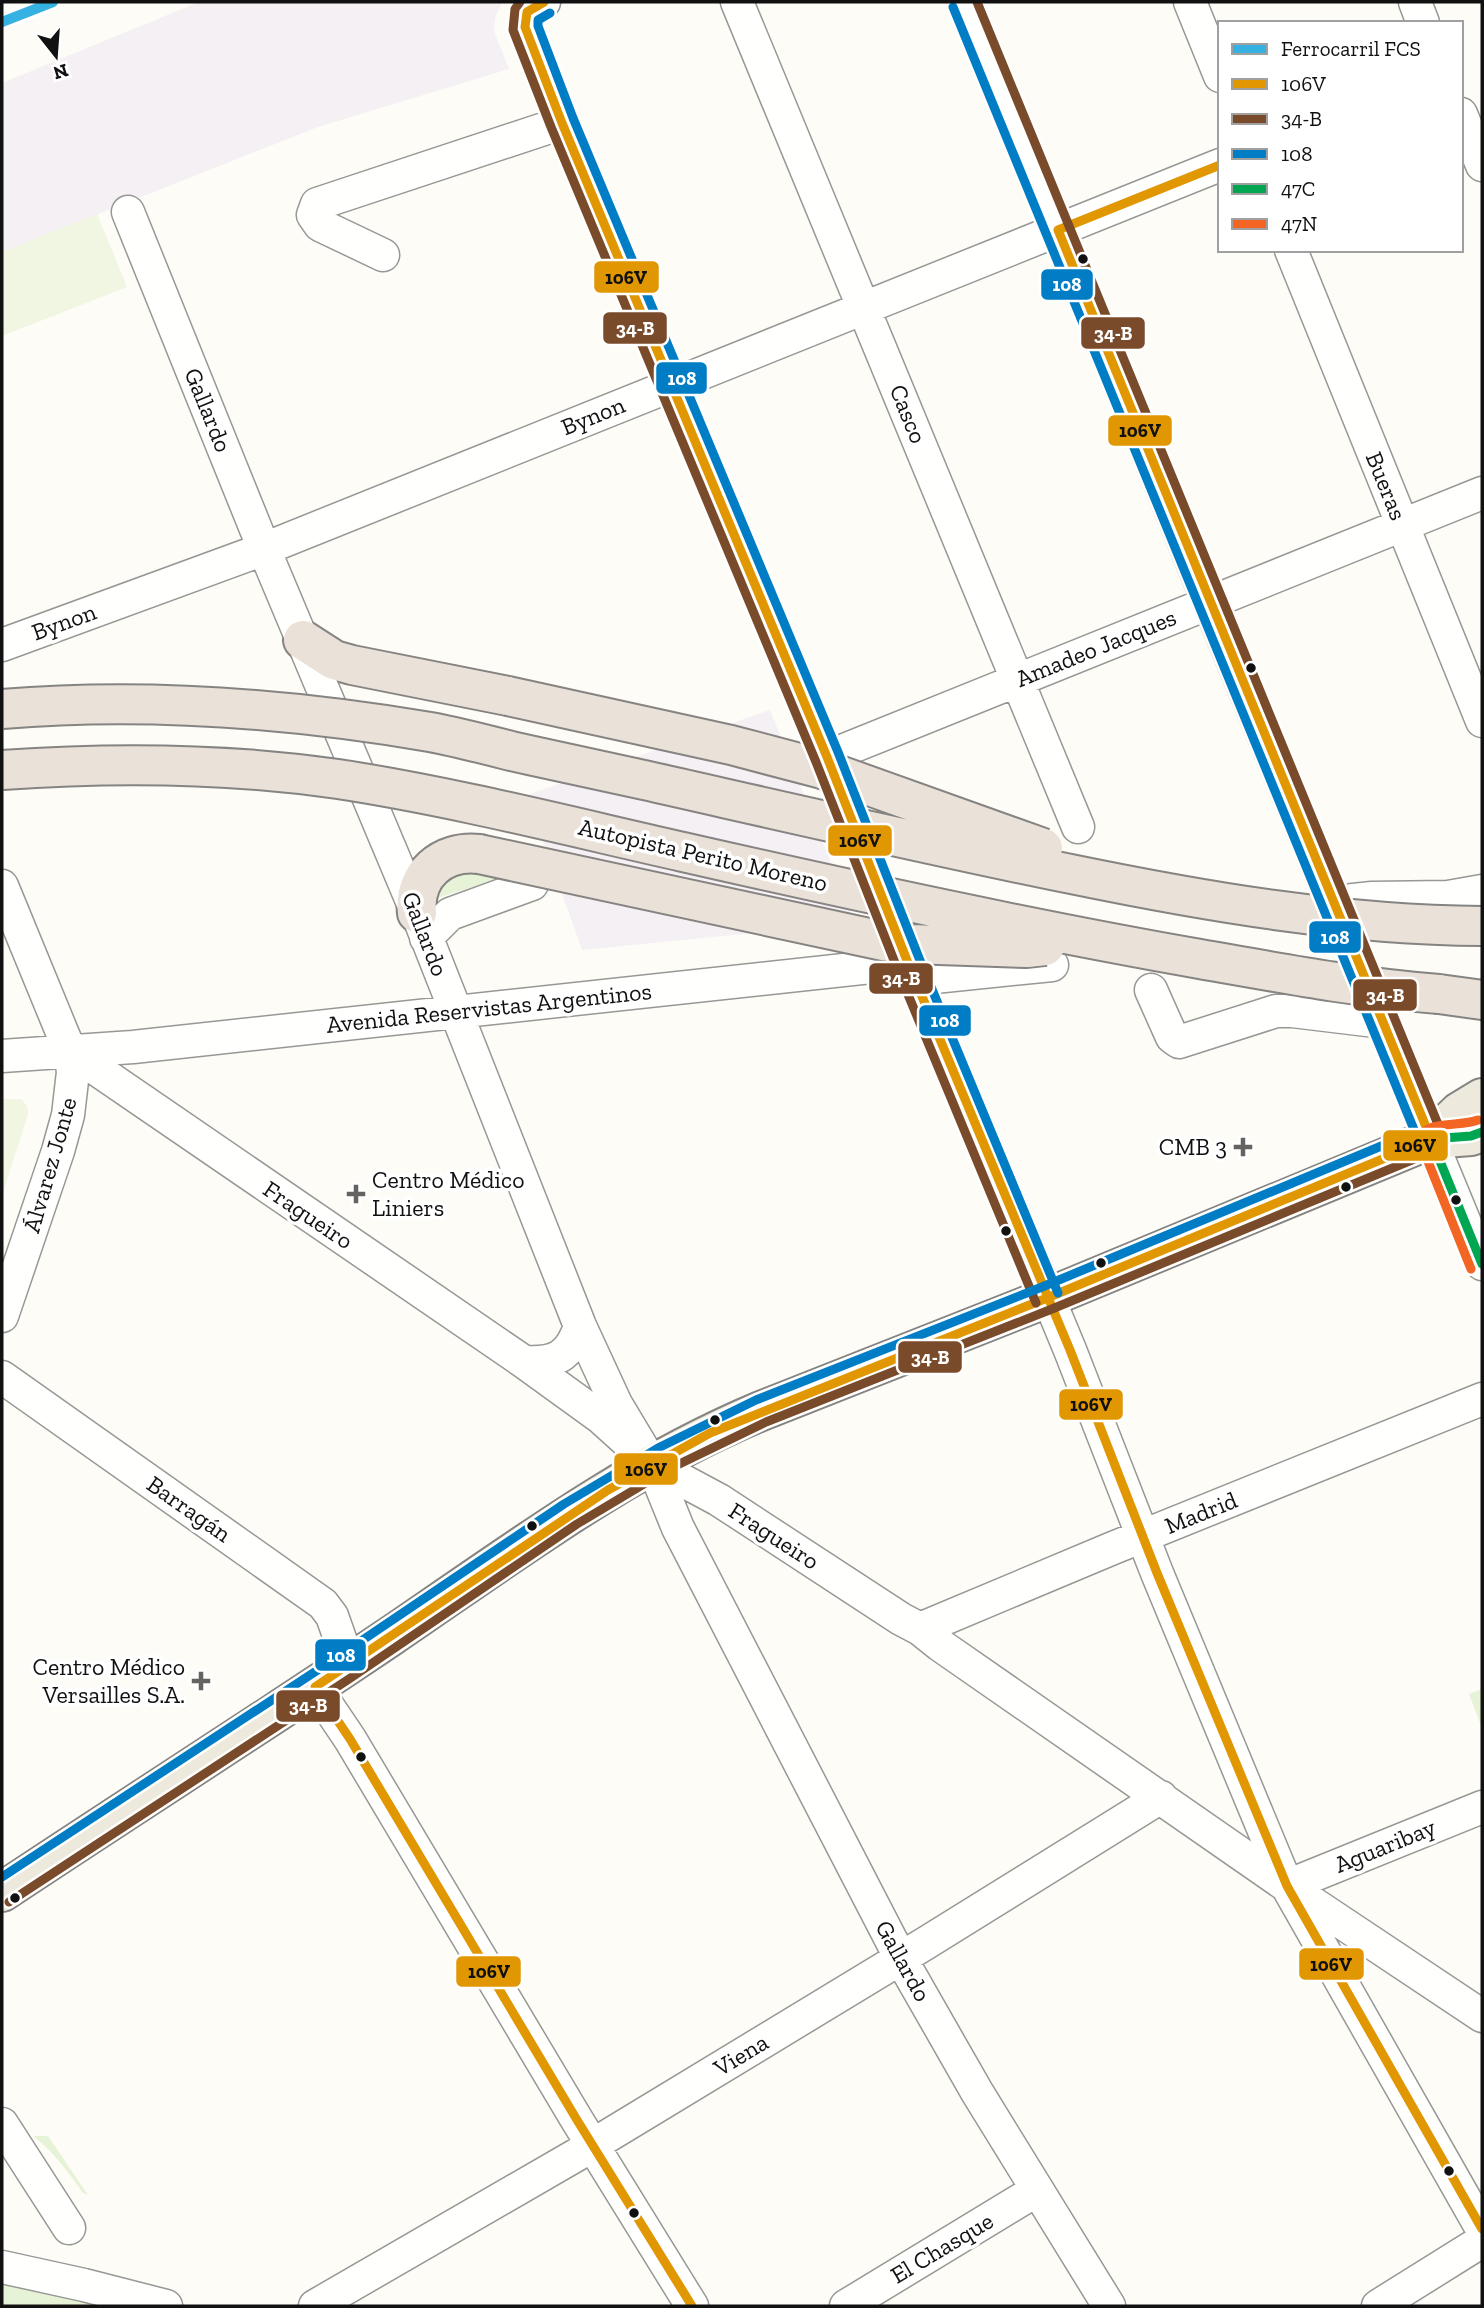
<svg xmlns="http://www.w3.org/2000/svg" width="1484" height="2308" font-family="'Zilla Slab',serif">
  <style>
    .industrial { fill: #f5f0f3 }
    .green { fill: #e7f3d7 }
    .pitch { fill: #f0f6e1 }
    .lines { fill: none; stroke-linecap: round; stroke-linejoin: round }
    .minor-tunnel { stroke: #dad9d4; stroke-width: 32; stroke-dasharray: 32 16; stroke-linecap: butt }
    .minor-casing { stroke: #979795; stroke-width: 35 }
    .major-casing { stroke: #858482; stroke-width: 42 }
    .highway-casing { stroke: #858482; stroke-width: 42 }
    .minor { stroke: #fffffe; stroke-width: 32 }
    .major { stroke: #ede9dc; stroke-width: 38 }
    .highway { stroke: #eae1d8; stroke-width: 38 }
    .highway-bridge-casing { stroke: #858482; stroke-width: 42; stroke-linecap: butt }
    .highway-bridge { stroke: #eae1d8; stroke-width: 38 }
    .bus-1-casing { stroke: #fff; stroke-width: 14 }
    .bus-2-casing { stroke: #fff; stroke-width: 14 }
    .bus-3-casing { stroke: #fff; stroke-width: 14 }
    .bus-4-casing { stroke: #fff; stroke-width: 14 }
    .bus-5-casing { stroke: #fff; stroke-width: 14 }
    .bus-1 { stroke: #e09702; stroke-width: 9 }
    .bus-2 { stroke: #7a4b2a; stroke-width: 9 }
    .bus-3 { stroke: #007dc5; stroke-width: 9 }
    .bus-4 { stroke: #00a651; stroke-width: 9 }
    .bus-5 { stroke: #f26522; stroke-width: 9 }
    .rail-1-casing { stroke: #fff; stroke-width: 16 }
    .rail-1 { stroke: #35b2e2; stroke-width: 10 }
    .bus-dot { fill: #111; stroke: #fff; stroke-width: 2.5 }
    .poi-dot { fill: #646362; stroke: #fff; stroke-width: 2.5 }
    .labels { text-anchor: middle; stroke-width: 7; stroke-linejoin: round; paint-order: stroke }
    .street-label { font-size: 24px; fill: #111; stroke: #fff }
    .poi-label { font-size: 24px; fill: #111; stroke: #fff; text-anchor: end }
    .line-badge { stroke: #fff; stroke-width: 2.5 }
    .badge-label { font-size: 19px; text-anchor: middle; font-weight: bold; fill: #fff }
    .pale-badge-label { font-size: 19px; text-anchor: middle; font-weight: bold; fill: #111 }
  </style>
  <rect width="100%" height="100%" fill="#fdfcf7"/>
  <path class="industrial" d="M199,2H502L495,18L494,31L509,69L318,127L2,252V83Z
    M770,710L855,923L582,950L527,795Z"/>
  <path class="green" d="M447,871L518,873L434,899Z
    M1482,1689V1728L1469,1694Z
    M33,2136H48L88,2195L83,2193C68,2172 54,2152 33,2136Z
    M2,2283L111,2306H2Z"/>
  <path class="pitch" d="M97,214L127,287L2,336V252Z
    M2,1099H21L27,1106L28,1114L2,1196Z"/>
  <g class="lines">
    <path class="minor-tunnel" d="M827,758L905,953"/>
    <g class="minor-casing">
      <path id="minor" d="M544,2L527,12L525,27L562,123L827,757L1482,493
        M737,2L1078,827
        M964,2L1209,603L1482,1264
        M1190,2L1220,76
        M1415,2L1423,23
        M1461,114L1482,165
        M128,212L264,549L417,913L580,1326L616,1404L652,1464L678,1528L901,1959L977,2092L1109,2306
        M1291,250L1482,721
        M383,255L320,225L313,215L317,204L562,123
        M2,645L264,549L1220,165
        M2,886L62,1032L70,1051L73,1072L68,1115L58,1151L2,1316
        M1335,902L1372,898L1448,897L1482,891
        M426,938L450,914L532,884
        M905,953L1070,1350L1157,1573L1287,1886L1482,2229
        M915,979L1052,965
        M1151,990L1172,1037L1179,1042L1276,1011H1292L1383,1022
        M70,1051L524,1362L600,1417L652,1464L719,1500L901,1619L920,1629L940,1645L1287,1886L1482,2016
        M2,1056L133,1047L908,963
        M524,1362C556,1364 570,1356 580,1326
        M2,1377L323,1604L332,1616L349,1664
        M920,1629L1113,1548L1482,1399
        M315,1687L350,1739L577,2120L692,2306
        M1287,1886L1482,1807
        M2,2124L69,2228
        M2,2267L84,2285L166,2306
        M315,2306L578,2154L926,1943L1161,1797
        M846,2306L1037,2190
        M1378,2306L1482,2241"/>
    </g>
    <g class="major-casing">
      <path id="major" d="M1431,1139L1459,1112L1482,1098
        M2,1892C131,1806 262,1723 391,1636C510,1555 627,1467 761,1411L1047,1298L1431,1139L1471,1136L1482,1132"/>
    </g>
    <g class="highway-casing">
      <path id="highway" d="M303,640L334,660L352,665L508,696
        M417,913C413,875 442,850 479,854
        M1439,994L1482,1000"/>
    </g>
    <use href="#minor" class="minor"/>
    <use href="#major" class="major"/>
    <use href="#highway" class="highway"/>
    <g class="highway-bridge-casing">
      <path id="highway-bridge" d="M508,696L731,745L822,769L1043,848
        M2,709C146,697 288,708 430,732C457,737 484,744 511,751C555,761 599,770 644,780C786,812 928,845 1071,874C1207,902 1343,925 1482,926
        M2,770C114,762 227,763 338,779C455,797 568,826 683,852C854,891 1027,929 1200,959C1280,973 1359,988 1439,994
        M479,854L883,941L910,944L1027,948L1045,946"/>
    </g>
    <use href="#highway-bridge" class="highway-bridge"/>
    <g class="bus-1-casing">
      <path id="bus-1" d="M544,2L527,12L525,27L562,123L827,757L908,963L1070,1350L1157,1573L1287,1886L1482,2229
        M692,2306L577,2120L350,1739L315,1687L608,1490L710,1433L1047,1298L1431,1139L1058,230L1220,165"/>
    </g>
    <g class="bus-2-casing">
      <path id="bus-2" d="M520,2L515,9L513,30L551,127L816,762L897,968L1036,1303
        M9,1902L349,1679L577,1524L669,1469L766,1422L1052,1309L1436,1150L1442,1145V1134L977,2"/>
    </g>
    <g class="bus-3-casing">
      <path id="bus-3" d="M550,13L538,20V26L573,118L838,752L919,958L1058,1293
        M2,1877L336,1658L564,1504L658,1448L756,1400L1042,1287L1415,1132L953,7"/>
    </g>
    <g class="bus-4-casing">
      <path id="bus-4" d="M1482,1132L1471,1136L1431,1139L1482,1264"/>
    </g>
    <g class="bus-5-casing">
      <path id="bus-5" d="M1471,1269L1419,1139C1424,1120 1461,1127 1478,1120"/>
    </g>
    <use href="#bus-1" class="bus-1"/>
    <use href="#bus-2" class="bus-2"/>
    <use href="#bus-3" class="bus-3"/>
    <use href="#bus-4" class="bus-4"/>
    <use href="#bus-5" class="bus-5"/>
    <g class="rail-1-casing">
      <path id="rail-1" d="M2,22L53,2"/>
    </g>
    <use href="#rail-1" class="rail-1"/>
  </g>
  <g class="bus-dot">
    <circle cx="1083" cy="259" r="6"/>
    <circle cx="1251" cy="668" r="6"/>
    <circle cx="1346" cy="1187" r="6"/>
    <circle cx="1456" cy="1200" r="6"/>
    <circle cx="1006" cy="1231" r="6"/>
    <circle cx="1101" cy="1263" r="6"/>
    <circle cx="715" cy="1420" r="6"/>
    <circle cx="532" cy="1526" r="6"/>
    <circle cx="361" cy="1757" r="6"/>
    <circle cx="15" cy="1898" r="6"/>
    <circle cx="1449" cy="2171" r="6"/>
    <circle cx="634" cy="2213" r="6"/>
  </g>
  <g class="poi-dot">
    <path d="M1239.5 1136.5h7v7h7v7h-7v7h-7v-7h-7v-7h7z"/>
    <path d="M352.5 1183.5h7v7h7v7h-7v7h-7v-7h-7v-7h7z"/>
    <path d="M197.5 1670.5h7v7h7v7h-7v7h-7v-7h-7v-7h7z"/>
  </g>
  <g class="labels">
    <g class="street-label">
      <text transform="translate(208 410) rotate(68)" y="8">Gallardo</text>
      <text transform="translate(908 414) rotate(68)" y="8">Casco</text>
      <text transform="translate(593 416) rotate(-22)" y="8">Bynon</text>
      <text transform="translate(1386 486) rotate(68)" y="8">Bueras</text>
      <text transform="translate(64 622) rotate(-20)" y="8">Bynon</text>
      <text transform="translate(1096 648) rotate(-22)" y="8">Amadeo Jacques</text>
      <text transform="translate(703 855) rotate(13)" y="8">Autopista Perito Moreno</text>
      <text transform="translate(425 934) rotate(69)" y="8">Gallardo</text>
      <text transform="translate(489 1008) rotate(-6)" y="8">Avenida Reservistas Argentinos</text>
      <text transform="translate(50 1165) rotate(-74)" y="8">Álvarez Jonte</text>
      <text transform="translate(308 1215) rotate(34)" y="8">Fragueiro</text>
      <text transform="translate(189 1509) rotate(35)" y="8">Barragán</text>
      <text transform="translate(1201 1513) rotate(-22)" y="8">Madrid</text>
      <text transform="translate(774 1536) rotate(33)" y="8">Fragueiro</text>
      <text transform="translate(1385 1846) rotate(-22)" y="8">Aguaribay</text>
      <text transform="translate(903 1961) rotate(61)" y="8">Gallardo</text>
      <text transform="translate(741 2055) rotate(-31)" y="8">Viena</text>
      <text transform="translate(942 2248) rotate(-31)" y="8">El Chasque</text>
    </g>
    <g class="poi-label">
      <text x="1227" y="1155">CMB 3</text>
      <text x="372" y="1188" text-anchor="start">Centro Médico<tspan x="372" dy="28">Liniers</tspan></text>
      <text x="185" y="1675">Centro Médico<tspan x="185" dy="28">Versailles S.A.</tspan></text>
    </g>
  </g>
  <g class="line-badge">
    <rect x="593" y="260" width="67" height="34" rx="7" fill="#e09702"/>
    <rect x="1040" y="268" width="54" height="33" rx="7" fill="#007dc5"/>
    <rect x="602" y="311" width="66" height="34" rx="7" fill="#7a4b2a"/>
    <rect x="1080" y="316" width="66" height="34" rx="7" fill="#7a4b2a"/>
    <rect x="655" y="361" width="53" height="34" rx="7" fill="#007dc5"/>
    <rect x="1107" y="414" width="66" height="33" rx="7" fill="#e09702"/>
    <rect x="827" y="824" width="66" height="33" rx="7" fill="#e09702"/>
    <rect x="1308" y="920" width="54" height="34" rx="7" fill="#007dc5"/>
    <rect x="868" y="962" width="66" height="33" rx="7" fill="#7a4b2a"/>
    <rect x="1352" y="978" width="66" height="34" rx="7" fill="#7a4b2a"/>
    <rect x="918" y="1004" width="54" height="33" rx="7" fill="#007dc5"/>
    <rect x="1382" y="1129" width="67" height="33" rx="7" fill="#e09702"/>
    <rect x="897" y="1340" width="66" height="34" rx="7" fill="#7a4b2a"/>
    <rect x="1058" y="1388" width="66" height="33" rx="7" fill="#e09702"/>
    <rect x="613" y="1452" width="66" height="34" rx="7" fill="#e09702"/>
    <rect x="314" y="1638" width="53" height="34" rx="7" fill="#007dc5"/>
    <rect x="275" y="1689" width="66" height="34" rx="7" fill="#7a4b2a"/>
    <rect x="1298" y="1947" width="67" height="34" rx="7" fill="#e09702"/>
    <rect x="455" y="1955" width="67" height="33" rx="7" fill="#e09702"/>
  </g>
  <g class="badge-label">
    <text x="1067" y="291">108</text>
    <text x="635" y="335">34-B</text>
    <text x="1113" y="340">34-B</text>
    <text x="682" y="385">108</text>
    <text x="1335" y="944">108</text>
    <text x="901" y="985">34-B</text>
    <text x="1385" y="1002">34-B</text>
    <text x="945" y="1027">108</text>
    <text x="930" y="1364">34-B</text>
    <text x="341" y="1662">108</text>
    <text x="308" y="1712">34-B</text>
  </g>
  <g class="pale-badge-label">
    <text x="626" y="284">106V</text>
    <text x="1140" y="437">106V</text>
    <text x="860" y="847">106V</text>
    <text x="1415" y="1152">106V</text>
    <text x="1091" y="1411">106V</text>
    <text x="646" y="1476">106V</text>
    <text x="1331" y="1971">106V</text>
    <text x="489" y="1978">106V</text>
  </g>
  <rect width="1484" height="2308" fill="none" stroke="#111111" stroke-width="7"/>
  <rect x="1218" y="21" width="245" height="231" fill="#ffffff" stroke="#a0a0a0" stroke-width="2"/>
  <rect x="1232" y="44" width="35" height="10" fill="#35b2e2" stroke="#a0a0a0" stroke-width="2"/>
  <text x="1281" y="56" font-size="21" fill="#111111">Ferrocarril FCS</text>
  <rect x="1232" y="79" width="35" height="10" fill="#e09702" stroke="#a0a0a0" stroke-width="2"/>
  <text x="1281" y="91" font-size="21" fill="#111111">106V</text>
  <rect x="1232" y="114" width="35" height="10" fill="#7a4b2a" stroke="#a0a0a0" stroke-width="2"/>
  <text x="1281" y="126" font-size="21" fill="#111111">34-B</text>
  <rect x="1232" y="149" width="35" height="10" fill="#007dc5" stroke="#a0a0a0" stroke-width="2"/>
  <text x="1281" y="161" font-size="21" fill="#111111">108</text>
  <rect x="1232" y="184" width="35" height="10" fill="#00a651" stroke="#a0a0a0" stroke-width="2"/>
  <text x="1281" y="196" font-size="21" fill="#111111">47C</text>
  <rect x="1232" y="219" width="35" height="10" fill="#f26522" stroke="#a0a0a0" stroke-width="2"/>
  <text x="1281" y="231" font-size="21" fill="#111111">47N</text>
  <g transform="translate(56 56) rotate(163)" stroke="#ffffff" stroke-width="5" paint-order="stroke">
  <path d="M0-5L12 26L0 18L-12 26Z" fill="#111111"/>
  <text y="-10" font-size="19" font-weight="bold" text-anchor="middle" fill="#111111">N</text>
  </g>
</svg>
